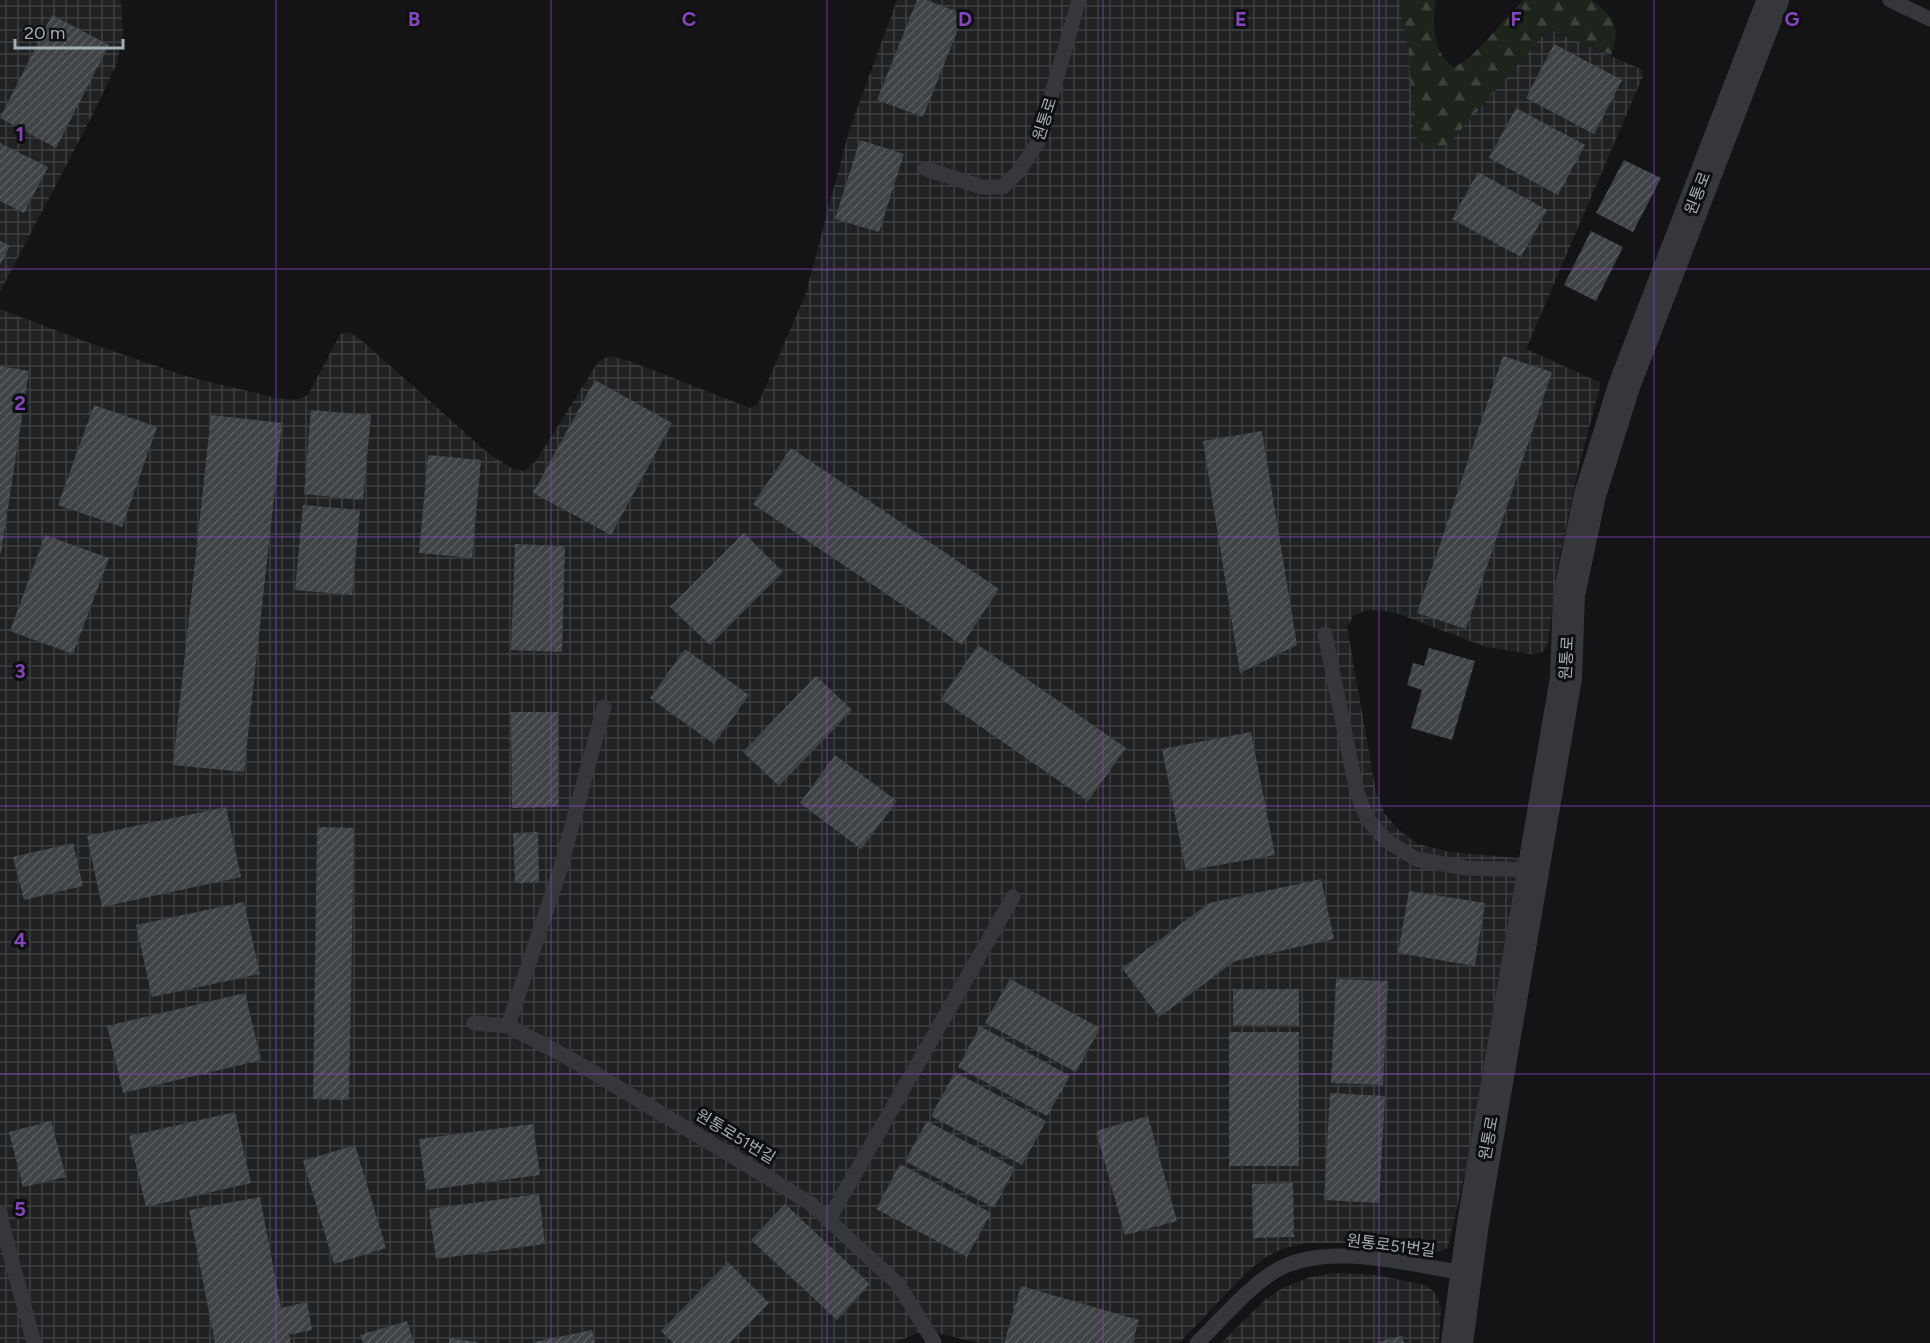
<svg xmlns="http://www.w3.org/2000/svg" width="1930" height="1343" font-family="Figtree,'Noto Sans KR',sans-serif">
  <style>
    .industrial { fill: url(#industrial-grid) }
    .forest { fill: url(#forest-firs) }
    .building { fill: url(#building-hatch) }
    .lines { fill: none; stroke-linecap: round; stroke-linejoin: round }
    .service { stroke: #35373b; stroke-width: 15 }
    .minor { stroke: #35373b; stroke-width: 32 }
    .grid { fill: none; stroke: #8346bd; stroke-width: 1.5; stroke-opacity: 0.55 }
    .labels { text-anchor: middle; stroke-width: 6; stroke-linejoin: round; paint-order: stroke }
    .street-label { font-size: 16px; fill: #a5afb6; stroke: #0f0f11 }
    .grid-label { font-size: 20px; text-anchor: middle; font-weight: bold; fill: #8346bd; stroke: #0f0f11; stroke-width: 6; stroke-linejoin: round; paint-order: stroke }
  </style>
  <defs>
    <pattern id="industrial-grid" width="8" height="8" patternUnits="userSpaceOnUse" patternTransform="scale(1.5)"><rect width="8" height="8" fill="#202123"/><path d="M0 4h8M4 0v8" fill="none" stroke="#3d3f41"/></pattern>
    <pattern id="forest-firs" width="22" height="20" patternUnits="userSpaceOnUse" patternTransform="scale(1.5)"><rect width="22" height="20" fill="#1d241c"/><path d="M5 1l3.5 6h-7zM16 11l3.5 6h-7z" fill="#3b413b"/></pattern>
    <pattern id="building-hatch" width="6" height="6" patternUnits="userSpaceOnUse" patternTransform="scale(1.5)"><rect width="6" height="6" fill="#404346"/><path d="M-1 1l2-2M0 6l6-6M5 7l2-2" fill="none" stroke="#595c5e"/></pattern>
  </defs>
  <rect width="100%" height="100%" fill="#141416"/>
  <path class="industrial" d="M0,0H121L123,37L117,63L96,108L0,292Z
    M897,0H1399L1409,52L1436,148L1448,145L1546,32L1554,31L1641,69L1643,76L1526,349L1601,383L1579,466L1557,570L1548,644L1543,652L1530,654L1486,647L1396,613L1379,610L1364,611L1353,616L1347,627L1376,792L1385,814L1399,830L1418,844L1450,852L1519,858L1466,1168L1448,1247L1440,1252L1345,1243H1306L1282,1249L1266,1257L1248,1271L1179,1343H979L933,1332L917,1333L894,1343H0V309L95,345L189,377L277,398L295,400L308,395L340,334L349,332L360,339L488,453L511,468L524,471L536,461L598,362L609,356L627,360L750,408L758,404L806,293L849,131Z
    M1335,1273L1376,1275L1426,1285L1436,1294L1441,1308L1439,1343H1221L1265,1300L1281,1289L1310,1277Z"/>
  <path class="forest" d="M1399,0H1436C1432,22 1433,53 1453,67C1470,65 1507,14 1524,0H1592C1614,16 1622,29 1611,55L1554,31L1546,32L1448,145L1436,148L1418,142L1413,129L1409,52Z"/>
  <path class="building" d="M917,0H926L964,14L923,117L877,100Z
    M52,15L109,45L56,148L0,118Z
    M1554,44L1622,80L1594,134L1526,98Z
    M1516,108L1585,145L1558,195L1489,158Z
    M860,140L904,154L879,232L835,219Z
    M0,143L48,167L24,213L0,201Z
    M1624,160L1661,178L1633,232L1596,213Z
    M1478,172L1547,210L1521,257L1452,219Z
    M1591,231L1623,247L1596,301L1564,285Z
    M0,241L10,246L0,265Z
    M1503,356L1552,372L1466,629L1417,613Z
    M0,366L29,371L1,553H0Z
    M595,380L672,423L611,535L533,493Z
    M94,405L157,427L122,527L58,505Z
    M311,410L371,415L363,500L304,494Z
    M211,415L282,423L244,772L173,765Z
    M1262,431L1297,645L1240,673L1203,441Z
    M791,448L999,589L962,645L753,504Z
    M428,455L481,460L472,558L419,553Z
    M303,505L360,510L352,595L295,590Z
    M744,533L783,572L710,645L670,607Z
    M45,535L109,558L73,654L10,631Z
    M515,544L565,546L562,652L511,650Z
    M978,645L1126,748L1088,801L941,699Z
    M1429,648L1475,661L1452,740L1411,728L1422,690L1407,685L1413,663L1424,666Z
    M685,649L749,695L714,744L650,698Z
    M816,676L852,710L779,786L743,752Z
    M511,712H558L559,807L512,808Z
    M1251,732L1275,855L1186,871L1162,749Z
    M835,755L897,801L861,849L800,803Z
    M226,807L241,877L102,907L87,836Z
    M317,827L354,828L349,1100L313,1099Z
    M538,832L539,882L515,883L513,833Z
    M73,843L83,886L24,900L13,857Z
    M1321,879L1334,939L1235,961L1159,1017L1122,968L1209,903Z
    M1409,891L1485,903L1475,966L1398,953Z
    M244,902L260,974L152,997L136,925Z
    M1010,979L1100,1028L1076,1072L985,1023Z
    M1336,979L1388,981L1383,1085L1331,1083Z
    M1233,989H1299V1025H1233Z
    M245,993L261,1060L123,1093L107,1026Z
    M980,1026L1070,1076L1047,1116L958,1067Z
    M1229,1032H1299V1166H1229Z
    M955,1072L1046,1121L1022,1165L931,1116Z
    M1330,1093L1385,1096L1379,1203L1324,1200Z
    M235,1112L251,1183L146,1207L129,1136Z
    M1148,1116L1177,1221L1125,1235L1096,1131Z
    M51,1121L66,1177L23,1187L9,1132Z
    M927,1121L1015,1168L994,1208L905,1161Z
    M533,1124L540,1175L426,1190L419,1139Z
    M355,1145L386,1248L334,1264L303,1161Z
    M900,1164L991,1213L967,1257L876,1209Z
    M1293,1183L1294,1237L1253,1238L1252,1184Z
    M539,1194L545,1244L436,1259L429,1209Z
    M260,1197L281,1308L307,1302L312,1330L289,1335L291,1343H215L189,1210Z
    M785,1204L870,1284L837,1320L751,1240Z
    M728,1262L769,1303L730,1343H673L661,1331Z
    M1021,1286L1139,1320L1132,1343H1004Z
    M407,1321L414,1343H363L360,1335Z
    M592,1330L595,1343H534V1342Z
    M1402,1336L1404,1343H1378L1377,1342Z
    M449,1338L477,1342V1343H449Z"/>
  <g class="lines">
    <path class="service" d="M1890,0L1930,19
      M926,169L982,187H1003L1020,170L1038,142L1079,0
      M1325,634L1357,793L1368,820L1387,841L1416,859L1466,868L1534,870
      M474,1023L508,1026L574,1061L810,1203L898,1284L934,1342
      M508,1026L560,870L604,707
      M0,1212L3,1228L0,1230
      M829,1219L1013,897
      M3,1228L34,1343
      M1197,1343C1222,1319 1246,1289 1275,1271C1326,1240 1410,1265 1466,1273"/>
    <path class="minor" d="M1457,1343L1473,1223L1566,678L1569,595L1590,495L1624,386L1773,0"/>
  </g>
  <path class="grid" d="M276,0V1343M551,0V1343M827,0V1343M1103,0V1343M1379,0V1343M1654,0V1343M0,269H1930M0,537H1930M0,806H1930M0,1074H1930"/>
  <g class="labels">
    <g class="street-label">
      <text transform="translate(1044 119) rotate(-72)" y="6">원통로</text>
      <text transform="translate(1697 193) rotate(-69)" y="6">원통로</text>
      <text transform="translate(1566 658) rotate(-87)" y="6">원통로</text>
      <text transform="translate(736 1136) rotate(31)" y="6">원통로51번길</text>
      <text transform="translate(1488 1138) rotate(-80)" y="6">원통로</text>
      <text transform="translate(1391 1245) rotate(7)" y="6">원통로51번길</text>
    </g>
  </g>
  <g class="grid-label">
    <text x="414" y="26">B</text>
    <text x="689" y="26">C</text>
    <text x="965" y="26">D</text>
    <text x="1241" y="26">E</text>
    <text x="1516" y="26">F</text>
    <text x="1792" y="26">G</text>
    <text x="20" y="141">1</text>
    <text x="20" y="410">2</text>
    <text x="20" y="678">3</text>
    <text x="20" y="947">4</text>
    <text x="20" y="1216">5</text>
  </g>
  <path d="M15 39v9h108v-9" fill="none" stroke="#a5afb6" stroke-width="3"/>
  <text x="24" y="39" font-size="18" fill="#a5afb6" stroke="#0f0f11" stroke-width="4.5" paint-order="stroke">20 m</text>
</svg>
